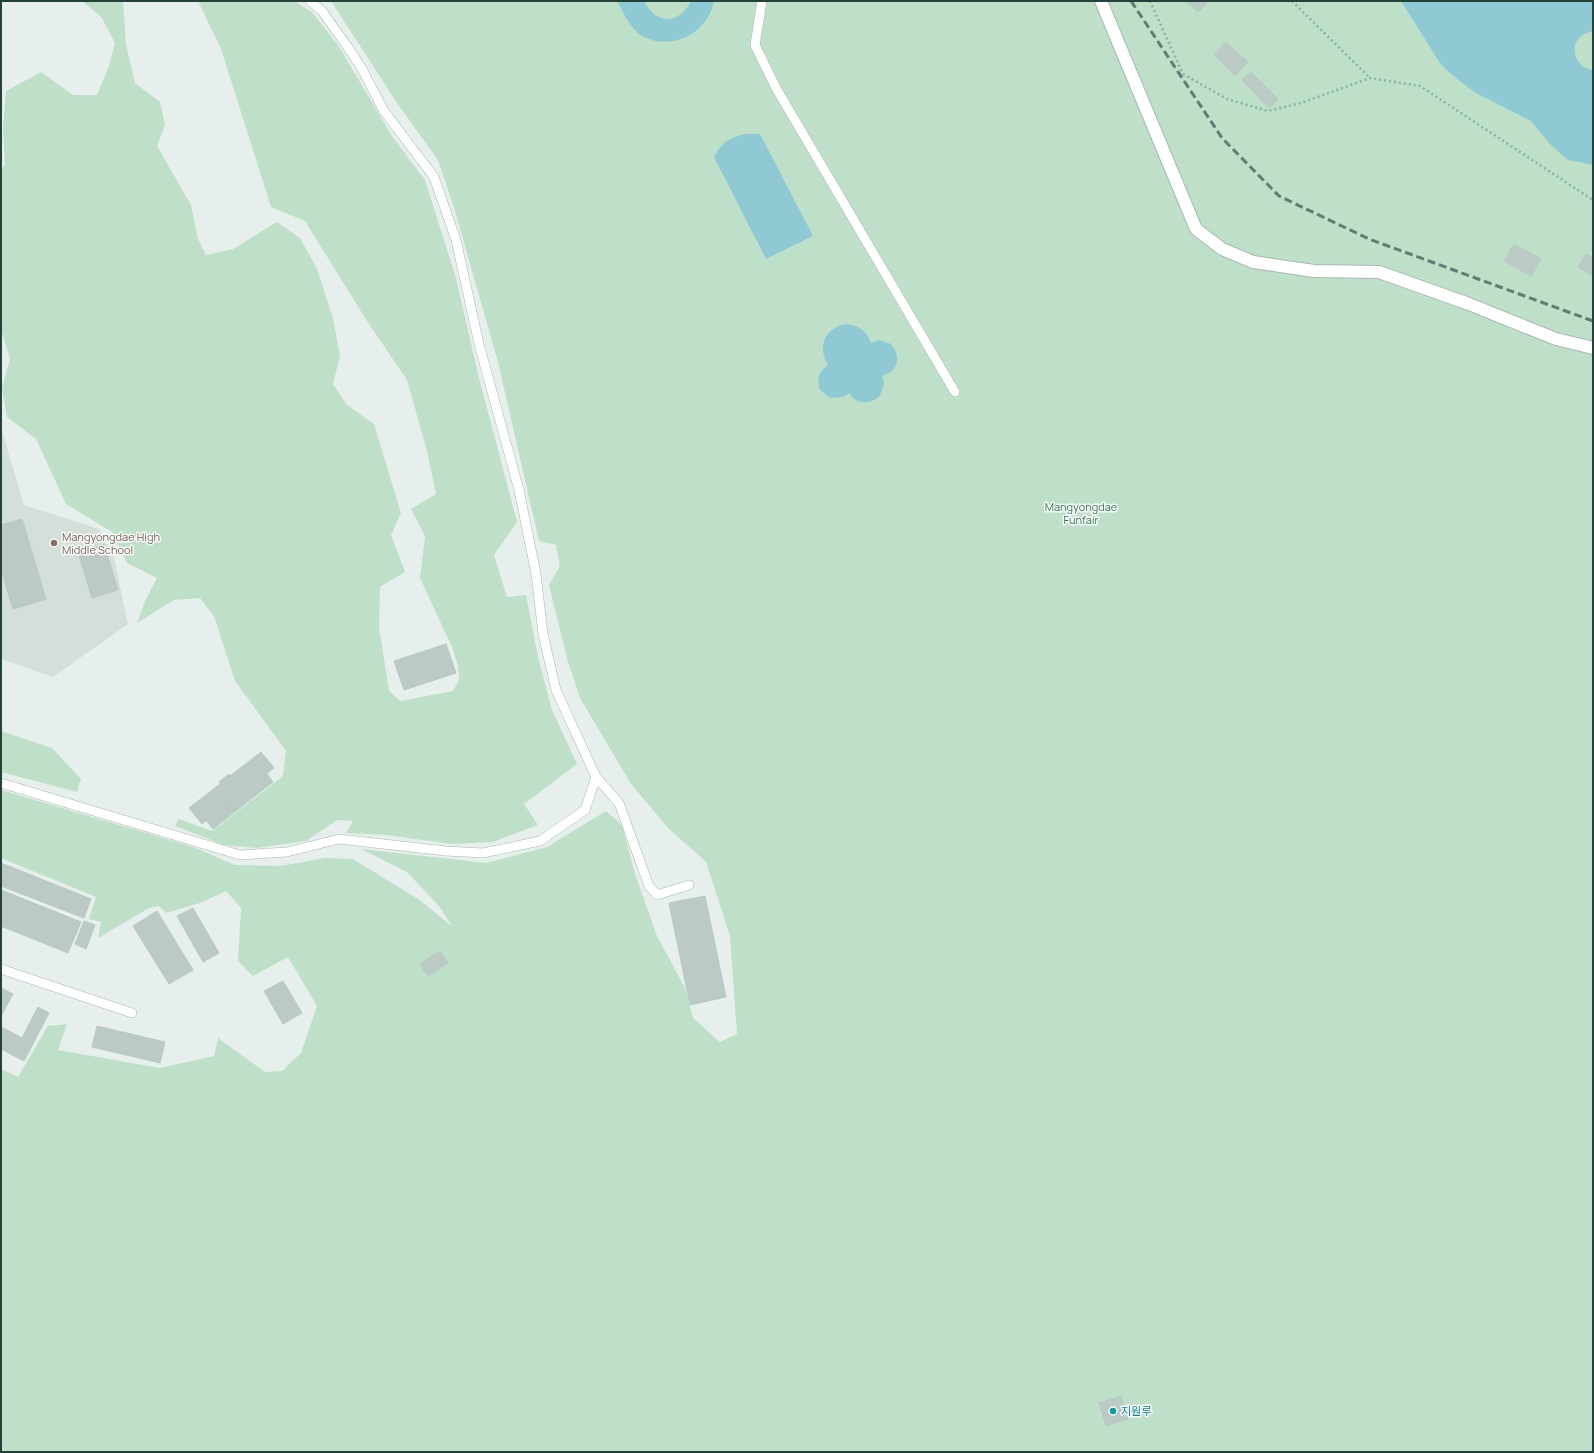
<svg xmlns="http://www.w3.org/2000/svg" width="1594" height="1453" font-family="Manrope,'Noto Sans KR',sans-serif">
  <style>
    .built { fill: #d4dfda }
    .green { fill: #bfe0c8 }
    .water { fill: #8ec9d4 }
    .building { fill: #bbcac4; stroke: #b8c9c2 }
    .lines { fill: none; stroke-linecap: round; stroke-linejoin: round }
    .service-casing { stroke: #a8b8b2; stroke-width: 10 }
    .tertiary-casing { stroke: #a8b8b2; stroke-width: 14 }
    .path { stroke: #86b3a5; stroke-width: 2.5; stroke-dasharray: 2 3; stroke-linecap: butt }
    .service { stroke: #fff; stroke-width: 9 }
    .tertiary { stroke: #fff; stroke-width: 12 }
    .rail { stroke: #5f7d75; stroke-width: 3; stroke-dasharray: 8 4; stroke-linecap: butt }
    .education-dot { fill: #8d6e63; stroke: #f7fbf9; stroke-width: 1.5 }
    .culture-dot { fill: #0f9aa8; stroke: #f7fbf9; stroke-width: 1.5 }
    .labels { text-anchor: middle; stroke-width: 3; stroke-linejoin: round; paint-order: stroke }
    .park-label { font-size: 11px; fill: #2d7a4b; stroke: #f7fbf9 }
    .education-label { font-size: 11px; fill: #785e54; stroke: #f7fbf9; text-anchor: start }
    .culture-label { font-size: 11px; fill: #0d838f; stroke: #f7fbf9; text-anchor: start }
  </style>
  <rect width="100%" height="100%" fill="#e6efeb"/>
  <path class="built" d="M1,428L24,505L99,529L114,558L128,624L53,677L1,659Z"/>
  <path class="green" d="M82,1H123L126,44L135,83L160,102L165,125L157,146L191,205L198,239L206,255L233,249L277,222L300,238L317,269L333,318L340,356L333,384L347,405L374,424L401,513L391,535L405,572L380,587L379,627L389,691L400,701L453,691L459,680L458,666L452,647L420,578L425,536L411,509L436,494L427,451L407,380L367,321L305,221L271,207L221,49L198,1H294L312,12L338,45L392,136L425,180L456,278L478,374L517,522L494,555L507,597L526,595L538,657L552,710L577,764L524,804L538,825L493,842L451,844L387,835L346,833L353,821L337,820L306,841L257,848L224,845L175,826L179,819L212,831L283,776L286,751L235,681L214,616L200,598L174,600L137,623L145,601L157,578L127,563L112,532L66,504L36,439L7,417L2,388L10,359L1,329V170L5,164L3,129L6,91L41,72L73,95H97L109,66L115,43L102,18Z
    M331,1H1593V1452H1V1069L18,1077L48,1026L67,1024L58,1050L160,1068L214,1056L218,1038L265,1072L282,1071L301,1053L317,1006L288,957L253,976L238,961L241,908L226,891L200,903L166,913L159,906L149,908L98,938L101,922L89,919L96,897L1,858V790L193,847L235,865L281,866L325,858L353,859L418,899L452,926L439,906L407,872L361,849L486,863L547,847L606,811L622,825L635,874L657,936L685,988L693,1018L720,1042L737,1034L730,936L706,862L668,828L631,784L580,698L568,662L549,585L560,566L556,545L539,541L498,362L455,211L438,160L397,103Z
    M1,731L52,748L81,779L77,792L1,772Z"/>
  <path class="water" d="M617,1H644C656,25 679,25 691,1H714C708,33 672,52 642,36C630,29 624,13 617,1Z
    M1401,1H1593V31C1565,36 1572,68 1593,70V165L1568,160L1550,144L1531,121L1474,92L1451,74L1440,63Z
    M744,134H760L813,236L766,259L714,157C722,142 728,139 744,134Z
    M845,324C857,325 867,330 871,343L879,340L891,344C902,356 898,372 882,376L884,383L880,396C869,405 857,405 849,393L843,397L830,398L820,390C816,379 819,371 828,365C817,347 824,329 845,324Z"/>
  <path class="building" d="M1186,1H1205L1207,3L1198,12Z
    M1226,42L1248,62L1235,76L1214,55Z
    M1251,72L1278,99L1269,108L1242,80Z
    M1514,244L1541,259L1531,276L1504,261Z
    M1586,254L1593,258V276L1578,267Z
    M22,519L46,599L13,609L1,569V525Z
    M104,544L118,590L92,598L78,552Z
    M446,644L456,673L404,690L394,661Z
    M261,752L274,768L243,792L230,776Z
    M229,774L243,792L267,774L273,782L213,829L206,820L233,800L219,782Z
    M220,784L233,800L202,824L189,808Z
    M1,863L91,899L84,918L1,886Z
    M1,890L81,922L68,953L1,926Z
    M705,896L726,997L690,1005L669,903Z
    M193,908L219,953L203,962L177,916Z
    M157,911L193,970L169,984L133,926Z
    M84,921L95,925L86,949L75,944Z
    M440,951L448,963L428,976L420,964Z
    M283,981L302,1013L283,1024L264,991Z
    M1,988L13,994L1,1016Z
    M38,1007L49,1013L24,1061L1,1049V1027L22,1038Z
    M97,1026L165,1042L160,1063L92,1047Z
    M1121,1396L1128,1419L1106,1426L1099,1403Z"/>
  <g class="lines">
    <g class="service-casing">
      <path id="service" d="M310,1L322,11L347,46L362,69L384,111L434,177L456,240L479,344L519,490L536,574L543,634L556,690L596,777L619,803L649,886L657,895L689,885
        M762,1L755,45L776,88L955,392
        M1,783L240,855L287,852L339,839L446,851L483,853L540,841L585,810L596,777
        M1,969L132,1013"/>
    </g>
    <g class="tertiary-casing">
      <path id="tertiary" d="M1101,1L1196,229L1222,249L1253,262L1314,271L1379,272L1469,304L1556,339L1593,348"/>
    </g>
    <path class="path" d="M1150,1L1183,74L1227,99L1268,111L1301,103L1370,78L1420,86L1593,200
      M1292,1L1370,78"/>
    <use href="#service" class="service"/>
    <use href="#tertiary" class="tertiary"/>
    <path class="rail" d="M1131,1L1222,138L1279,196L1369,239L1593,321"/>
  </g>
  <circle class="education-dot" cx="54" cy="543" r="4"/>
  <circle class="culture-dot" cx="1113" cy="1411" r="4"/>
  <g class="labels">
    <g class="park-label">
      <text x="1081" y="511">Mangyongdae<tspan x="1081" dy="13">Funfair</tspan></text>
    </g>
    <g class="education-label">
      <text x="62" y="541">Mangyongdae High<tspan x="62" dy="13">Middle School</tspan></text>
    </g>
    <g class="culture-label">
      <text x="1121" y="1415">지원루</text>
    </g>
  </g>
  <rect width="1594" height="1453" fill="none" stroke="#24423a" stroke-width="4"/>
</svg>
